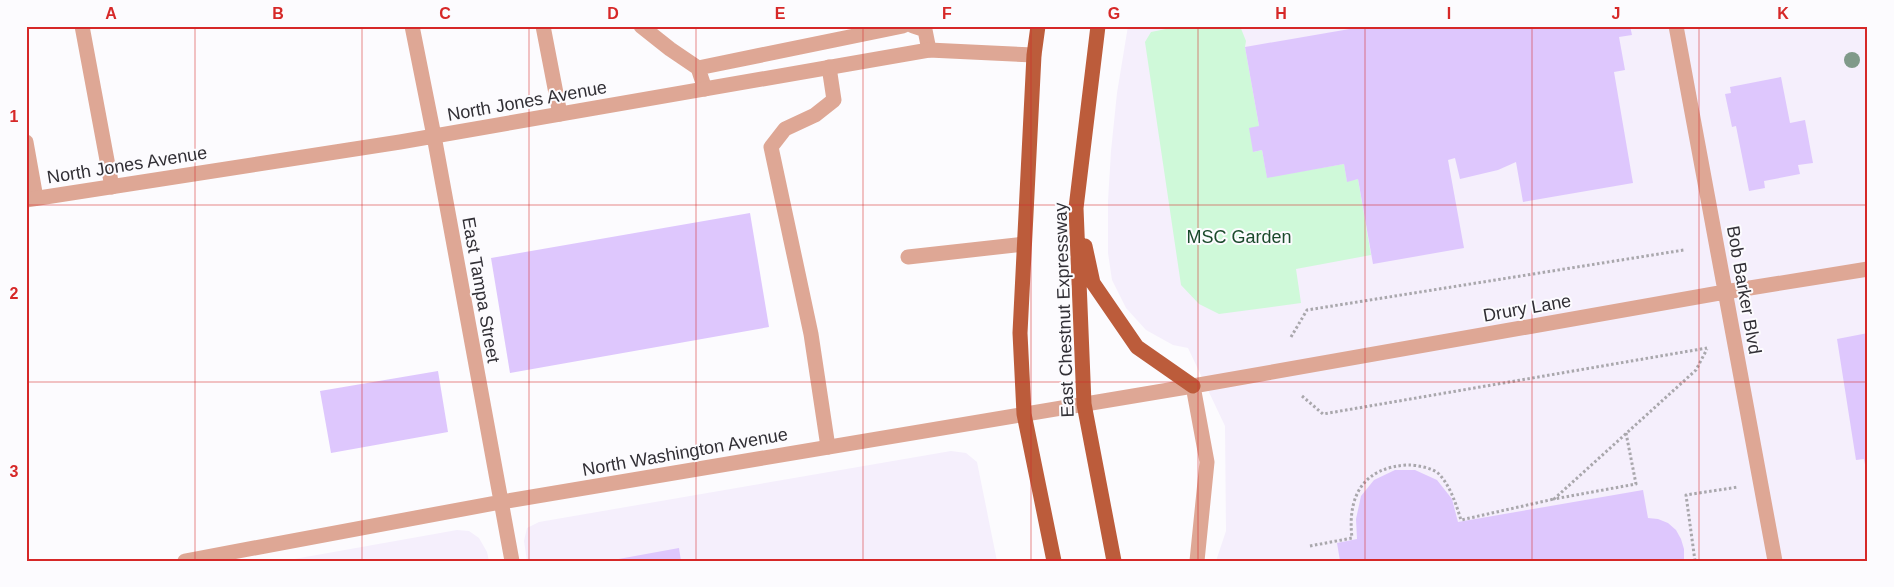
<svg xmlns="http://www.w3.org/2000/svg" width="1894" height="587" font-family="Arial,sans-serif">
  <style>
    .built { fill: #f5effc }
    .green { fill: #cff9d9 }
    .building { fill: #dec7fd }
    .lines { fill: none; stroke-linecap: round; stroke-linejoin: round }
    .path { stroke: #a9a7ac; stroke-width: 3; stroke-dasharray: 2.5 2.5; stroke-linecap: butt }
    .lane { stroke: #dea795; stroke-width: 15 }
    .street { stroke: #dea795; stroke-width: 15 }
    .primary { stroke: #bc5c3b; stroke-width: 15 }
    .tree { fill: #809a8a }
    .grid { fill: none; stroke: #d62828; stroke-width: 1; stroke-opacity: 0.55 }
    .labels { text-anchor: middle; stroke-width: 4; stroke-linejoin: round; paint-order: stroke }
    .street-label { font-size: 18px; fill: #312f35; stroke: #fcfbfe }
    .park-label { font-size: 18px; fill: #1a4a2b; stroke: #fcfbfe }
    .neatline { fill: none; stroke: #d62828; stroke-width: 2 }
    .grid-label { font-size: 16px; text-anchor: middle; font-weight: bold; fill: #d62828 }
  </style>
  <rect width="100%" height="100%" fill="#fcfbfe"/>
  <path class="built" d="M1128,26H1868V561H1216L1226,531L1225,426L1188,348L1173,345L1146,330L1126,308L1112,280L1108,253V201L1111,151L1117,93Z
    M951,451L966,453L977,462L997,561H527L524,541L527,528L539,522Z
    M457,530L469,531L479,538L487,552L489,561H283Z"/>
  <path class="green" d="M1181,26H1240L1246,41L1245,47L1259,126L1253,152L1262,150L1267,177L1344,164L1347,181L1358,179L1371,255L1296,269L1301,303L1219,314L1199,304L1181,285L1145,42L1151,32Z"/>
  <path class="building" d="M1367,26H1630L1632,35L1619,37L1625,70L1614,72L1633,183L1523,202L1516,162L1498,170L1460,179L1455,158L1448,160L1464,248L1373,264L1358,179L1347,182L1344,164L1267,178L1262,150L1253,152L1249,128L1259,126L1245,47Z
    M1781,77L1790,123L1805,120L1813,163L1798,165L1800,174L1764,181L1765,188L1749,191L1736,126L1732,127L1725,94L1731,93L1730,87Z
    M750,213L769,327L510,373L491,258Z
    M1868,333V476H1867L1864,459L1856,460L1837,339Z
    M438,371L448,432L331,453L320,391Z
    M1395,470H1415L1437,480L1452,499L1458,522L1643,490L1648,518L1658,519L1668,523L1676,530L1681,539L1684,549V561H1340L1337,543L1357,539L1356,519L1361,496L1374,480Z
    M679,548L681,561H613V560Z"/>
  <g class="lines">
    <path class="path" d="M1291,337L1307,310L1684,250
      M1302,396L1323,414L1707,348
      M1626,433L1636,484L1554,499L1696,370L1707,349
      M1310,546L1352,538C1347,495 1364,467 1408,465C1417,465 1434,468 1440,475C1451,488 1456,504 1461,520L1554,499
      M1695,561L1686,495L1738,487"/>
    <path class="lane" d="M82,26L112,187
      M543,26L560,114
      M641,26L670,49L698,68L705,89
      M913,26L925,30L929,50
      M698,68L903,26
      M26,142L36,198
      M908,257L1024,244
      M828,447L811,334L771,147L785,129L815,115L834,100L829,67"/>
    <path class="street" d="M412,26L434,136L512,561
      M1676,26L1775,561
      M26,200L400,142L929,50L1034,55
      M1193,386L1207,462L1197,561
      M185,561L501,502L1193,386L1725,292L1868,269"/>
    <path class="primary" d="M1038,26L1034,55L1020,333L1024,414L1054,561
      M1098,26L1076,208L1084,404L1114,561
      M1085,246L1093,283L1137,347L1193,386"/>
  </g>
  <circle class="tree" cx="1852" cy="60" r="8"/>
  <path class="grid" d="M195,26V561M362,26V561M529,26V561M696,26V561M863,26V561M1031,26V561M1198,26V561M1365,26V561M1532,26V561M1699,26V561M26,205H1868M26,382H1868"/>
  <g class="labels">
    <g class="street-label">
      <text transform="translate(527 101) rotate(-10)" y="6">North Jones Avenue</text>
      <text transform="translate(127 165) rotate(-9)" y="6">North Jones Avenue</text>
      <text transform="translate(481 290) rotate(80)" y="6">East Tampa Street</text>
      <text transform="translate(1744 290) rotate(80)" y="6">Bob Barker Blvd</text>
      <text transform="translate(1527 308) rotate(-10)" y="6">Drury Lane</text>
      <text transform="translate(1064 310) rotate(-92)" y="6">East Chestnut Expressway</text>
      <text transform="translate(685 452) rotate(-10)" y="6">North Washington Avenue</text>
    </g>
    <g class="park-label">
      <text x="1239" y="243">MSC Garden</text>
    </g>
  </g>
  <rect width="1894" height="587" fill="none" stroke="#fcfbfe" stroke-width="55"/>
  <rect x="28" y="28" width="1838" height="532" class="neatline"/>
  <g class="grid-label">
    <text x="111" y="19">A</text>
    <text x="278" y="19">B</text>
    <text x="445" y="19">C</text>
    <text x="613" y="19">D</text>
    <text x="780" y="19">E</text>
    <text x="947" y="19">F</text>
    <text x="1114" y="19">G</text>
    <text x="1281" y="19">H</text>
    <text x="1449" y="19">I</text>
    <text x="1616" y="19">J</text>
    <text x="1783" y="19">K</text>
    <text x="14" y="122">1</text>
    <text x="14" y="299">2</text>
    <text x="14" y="477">3</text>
  </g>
</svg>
